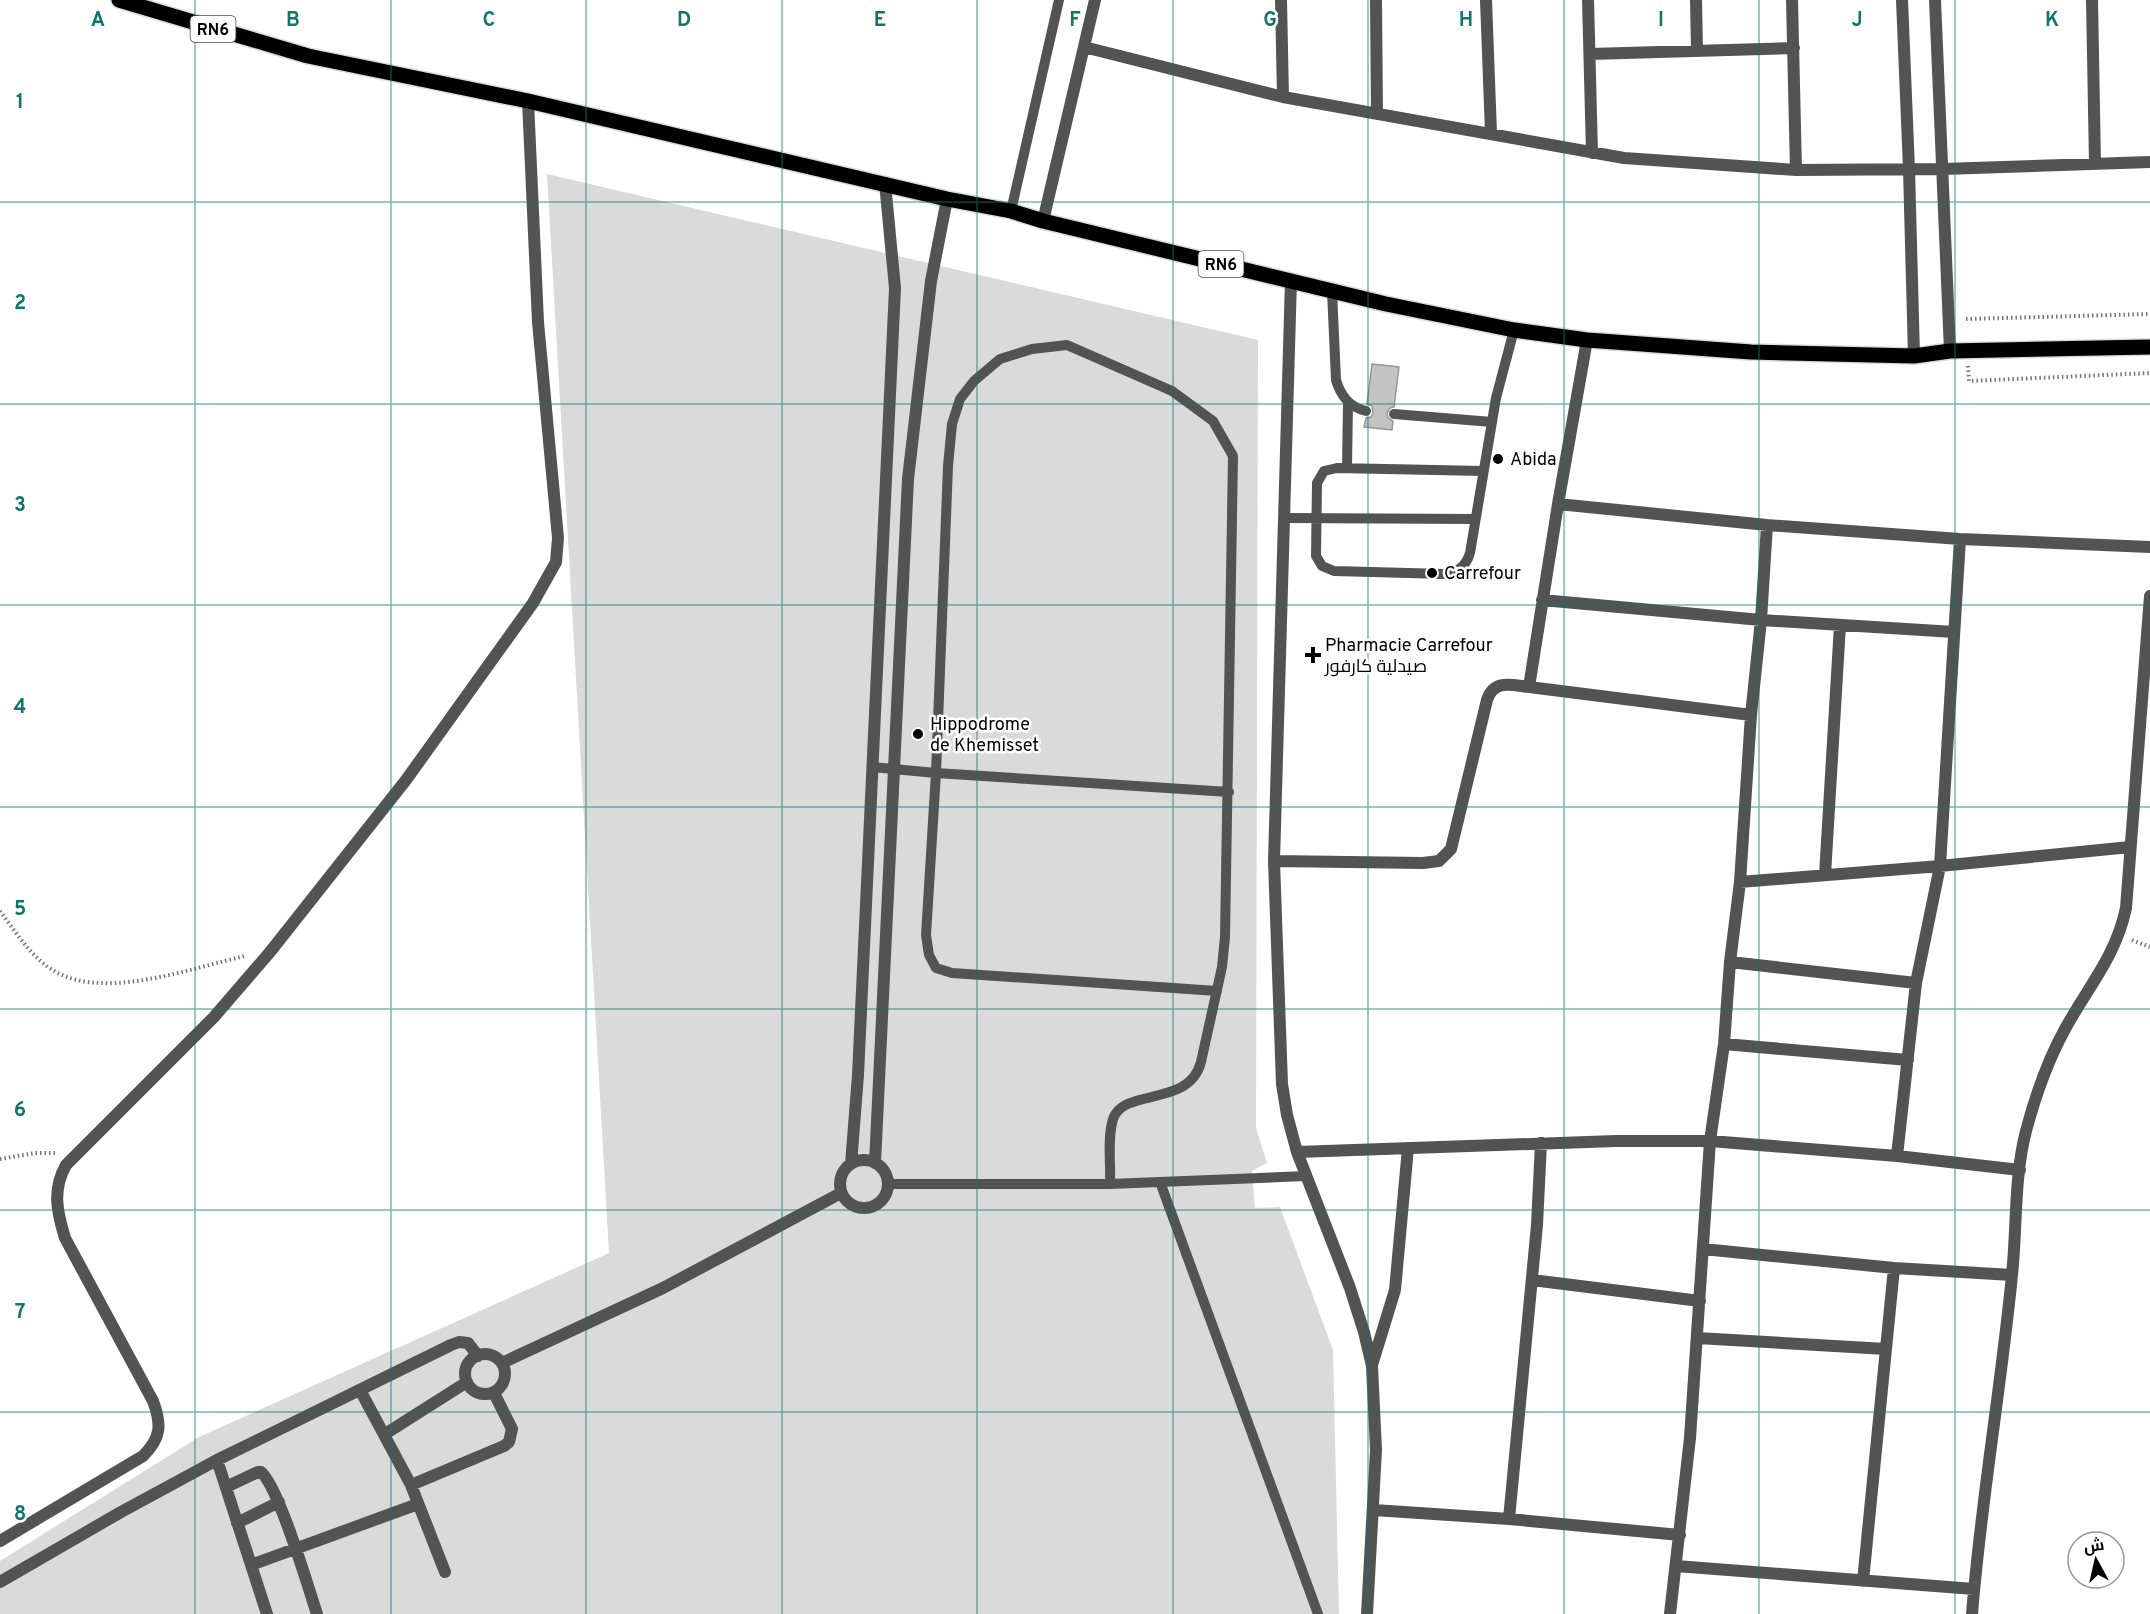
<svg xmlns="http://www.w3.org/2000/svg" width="2150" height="1614" font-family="Overpass,Cairo,sans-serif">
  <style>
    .green { fill: #dadada }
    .building { fill: #c3c3c3; stroke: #979797; stroke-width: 1.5 }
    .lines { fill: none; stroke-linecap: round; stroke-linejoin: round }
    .primary-casing { stroke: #dbdbdb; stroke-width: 18 }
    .path { stroke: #757575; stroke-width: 4; stroke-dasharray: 1.5 3; stroke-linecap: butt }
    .lane { stroke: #535353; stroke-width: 10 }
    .street { stroke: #535353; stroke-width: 12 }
    .primary { stroke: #000; stroke-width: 15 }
    .grid { fill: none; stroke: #0f766e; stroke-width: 1.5; stroke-opacity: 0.55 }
    .poi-dot { fill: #000; stroke: #fff; stroke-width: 2 }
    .labels { text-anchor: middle; stroke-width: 5; stroke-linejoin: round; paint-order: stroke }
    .shield { fill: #fff; stroke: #4c4c4c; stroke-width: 1.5 }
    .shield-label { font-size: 16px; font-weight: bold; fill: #000 }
    .poi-label { font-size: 18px; fill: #000; stroke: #fff; text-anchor: start }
    .grid-label { font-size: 20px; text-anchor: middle; font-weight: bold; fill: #0f766e; stroke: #fff; stroke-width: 5; stroke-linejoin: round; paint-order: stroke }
  </style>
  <rect width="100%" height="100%" fill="#fff"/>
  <path class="green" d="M547,174L1258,340L1256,1128L1267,1163L1252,1171L1255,1208L1280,1207L1333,1350L1339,1614H0V1561L199,1437L609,1253Z"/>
  <path class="building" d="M1372,364L1399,367L1394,407L1390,408L1387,413L1388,418L1393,421L1392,430L1364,427L1366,418L1371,417L1373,413L1372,406L1367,404Z"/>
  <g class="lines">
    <g class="primary-casing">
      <path id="primary" d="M119,0L308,56L528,101L947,199L1011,211L1043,221L1386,304L1514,330L1587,340L1751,352L1914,356L1950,351L2150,347"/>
    </g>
    <path class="path" d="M1966,319L2150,314
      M1968,366L1969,381L2150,373
      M0,911C16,932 32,959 56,972C107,1000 191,968 245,956
      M2132,940L2150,947
      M0,1159L35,1153H56"/>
    <path class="lane" d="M1011,211L1059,0
      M1332,291L1336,380C1341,397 1350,407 1366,411
      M1394,414L1492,422
      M1347,468L1348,403
      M1483,471L1337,468L1324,471L1317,483L1316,556L1322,566L1334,571L1445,574C1458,573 1466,566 1470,553L1496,398L1514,330
      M1284,518L1475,519
      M872,767L936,773L1229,792
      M1160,1182L1318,1614
      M888,1184H1110L1306,1176
      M1110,1184C1111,1164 1107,1139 1113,1119C1124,1087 1189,1108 1201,1062L1222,967L1225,937L1233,456L1213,421L1172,391L1067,345L1032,349L1000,359L974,381L960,399L952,424L948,466L936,773L926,935L929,955L936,968L952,973L1217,991"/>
    <path class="street" d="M1281,0L1283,97
      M1376,0L1377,114
      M1486,0L1491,133
      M1588,0L1592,153
      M1696,0L1697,51
      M1792,0L1796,170
      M1902,0L1909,169L1914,356
      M1935,0L1950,351
      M2092,0L2095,163
      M1084,47L1283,97L1624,158L1796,170L1943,169L2150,162
      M1590,54L1794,48
      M1043,221L1095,0
      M1291,280L1274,861L1282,1084L1287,1115L1297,1152L1350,1288L1364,1332L1372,1366L1376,1450L1367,1614
      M1558,504L1767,525L1960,539L2150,547
      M1542,600L1761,620L1954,632
      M1529,687L1558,504L1587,340
      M1274,861L1423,863L1439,861L1451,849L1487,700C1494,679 1511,685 1529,687L1751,715
      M1825,875L1840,625
      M1740,882L1940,866L2130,847
      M1730,962L1740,882L1751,715L1761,620L1767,525
      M1724,1044L1908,1060
      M1297,1152L1616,1141H1710L1897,1156L2020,1170
      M1897,1156L1916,983L1940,866L1960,539
      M840 1184a24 24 0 1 1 48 0a24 24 0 1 1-48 0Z
      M875,1163L908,479L931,281L947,199
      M851,1164L858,1075L895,288L885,183
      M1703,1249L1894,1268L2012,1275
      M1532,1280L1700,1301
      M1697,1338L1886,1349
      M465 1374a20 20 0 1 1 40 0a20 20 0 1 1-40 0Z
      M502,1363L663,1288L841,1193
      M1372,1365L1395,1290L1408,1148
      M360,1390L411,1485L445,1572
      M385,1434L467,1382
      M217,1460L267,1614
      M411,1485L504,1446L509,1442L512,1429L494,1393
      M226,1487L258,1472H261C279,1487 308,1587 317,1614
      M1374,1510L1509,1519L1680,1535
      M1509,1519L1537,1225L1541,1143
      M237,1523L279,1502
      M0,1541L143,1456C161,1438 162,1425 153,1401L65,1238C57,1212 52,1190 66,1165L214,1017L270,952L406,780L533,603L556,562L558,538L538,322L528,101
      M251,1565L418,1504
      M1676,1566L1974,1589
      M1863,1581L1894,1268
      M0,1582L121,1512L217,1460L451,1345L459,1342L468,1343L478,1356
      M1670,1614L1690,1438L1710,1141L1724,1044L1730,962L1916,983
      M1972,1614C1981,1501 2001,1388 2012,1275C2017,1228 2014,1177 2026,1131C2035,1097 2048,1060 2065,1029C2088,987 2116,956 2126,908L2150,596"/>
    <use href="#primary" class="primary"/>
  </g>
  <path class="grid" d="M195,0V1614M391,0V1614M586,0V1614M782,0V1614M977,0V1614M1173,0V1614M1368,0V1614M1564,0V1614M1759,0V1614M1955,0V1614M0,202H2150M0,404H2150M0,605H2150M0,807H2150M0,1009H2150M0,1210H2150M0,1412H2150"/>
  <g class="poi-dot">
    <circle cx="1498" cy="459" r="6"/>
    <circle cx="1432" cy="573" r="6"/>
    <path d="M1310 646h6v6h6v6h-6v6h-6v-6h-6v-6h6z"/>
    <circle cx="918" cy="734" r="6"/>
  </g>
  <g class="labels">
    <g class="shield">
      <rect x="190.5" y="16" width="45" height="26" rx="4.5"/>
      <rect x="1198.5" y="251" width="45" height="26" rx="4.5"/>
    </g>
    <g class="shield-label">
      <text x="213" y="35">RN6</text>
      <text x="1221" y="270">RN6</text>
    </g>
    <g class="poi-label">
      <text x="1510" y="465">Abida</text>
      <text x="1444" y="579">Carrefour</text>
      <text x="1325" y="651">Pharmacie Carrefour<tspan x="1325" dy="21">صيدلية كارفور</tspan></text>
      <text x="930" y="730">Hippodrome<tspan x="930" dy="21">de Khemisset</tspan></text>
    </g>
  </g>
  <g class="grid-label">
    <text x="98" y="26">A</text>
    <text x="293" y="26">B</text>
    <text x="489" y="26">C</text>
    <text x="684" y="26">D</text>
    <text x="880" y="26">E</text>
    <text x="1075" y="26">F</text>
    <text x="1270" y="26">G</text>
    <text x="1466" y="26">H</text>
    <text x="1661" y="26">I</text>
    <text x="1857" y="26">J</text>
    <text x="2052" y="26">K</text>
    <text x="20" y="108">1</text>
    <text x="20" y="309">2</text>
    <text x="20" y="511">3</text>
    <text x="20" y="713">4</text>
    <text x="20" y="915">5</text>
    <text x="20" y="1116">6</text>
    <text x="20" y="1318">7</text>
    <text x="20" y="1520">8</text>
  </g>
  <g transform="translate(2096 1560) rotate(352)"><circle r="28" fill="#ffffff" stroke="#999999" stroke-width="1.5"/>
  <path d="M0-4.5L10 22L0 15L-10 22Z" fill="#000000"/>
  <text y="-9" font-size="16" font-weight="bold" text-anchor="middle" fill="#000000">ش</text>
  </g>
</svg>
